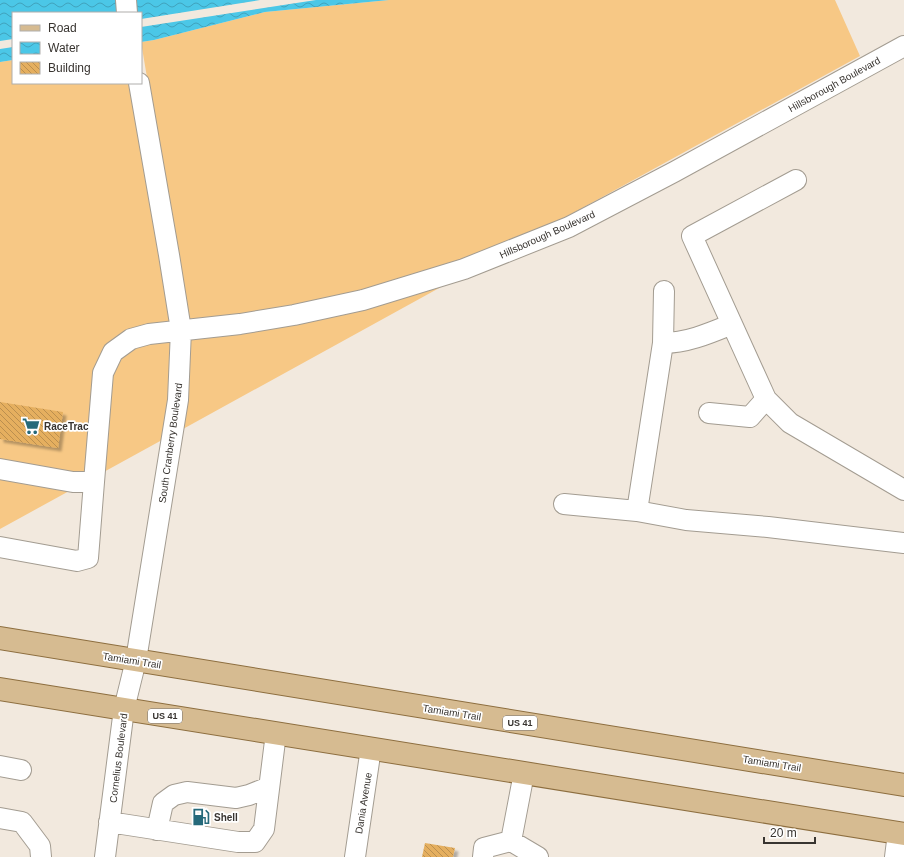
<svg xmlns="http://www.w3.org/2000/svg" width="904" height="857" font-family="Arial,sans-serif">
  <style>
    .grass { fill: #f7c885 }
    .water { fill: url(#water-waves) }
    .building { fill: url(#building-back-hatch); filter: url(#shadow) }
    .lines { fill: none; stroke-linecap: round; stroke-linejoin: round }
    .minor-casing { stroke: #a39c91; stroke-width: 22 }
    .major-casing { stroke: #8d6e3f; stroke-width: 24 }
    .minor { stroke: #fff; stroke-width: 20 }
    .major { stroke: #d6bb91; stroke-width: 22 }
    .labels { text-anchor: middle; stroke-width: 3.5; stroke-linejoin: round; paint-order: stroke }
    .shield { fill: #fff; stroke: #74716e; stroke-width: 1 }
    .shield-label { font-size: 9px; font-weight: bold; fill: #383430 }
    .street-label { font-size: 10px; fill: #383430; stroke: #fff }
    .poi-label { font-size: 10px; font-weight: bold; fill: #383430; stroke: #fff; text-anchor: start }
  </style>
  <defs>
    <pattern id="water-waves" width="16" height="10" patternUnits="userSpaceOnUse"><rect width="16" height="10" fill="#4bc7e7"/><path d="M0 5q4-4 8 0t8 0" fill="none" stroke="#3fa2bc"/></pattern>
    <pattern id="building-back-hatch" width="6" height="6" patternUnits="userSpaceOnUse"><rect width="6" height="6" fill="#e5af5f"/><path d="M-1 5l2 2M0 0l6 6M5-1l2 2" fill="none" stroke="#bb8f4f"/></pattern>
    <filter id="shadow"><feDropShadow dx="3.5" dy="3.5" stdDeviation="1" flood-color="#0004"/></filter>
  </defs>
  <rect width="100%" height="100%" fill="#f2e9de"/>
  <path class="grass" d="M389,0H835L860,56L564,218L460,260L360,291L291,305L238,314L188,319L141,42L154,40L265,12Z
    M13,60V83H130L172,329L169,398L162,440L0,529V62Z
    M441,287L183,429L190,339L366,309Z"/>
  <path class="water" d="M0,0H260L141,19V13H13V39L0,41Z
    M316,0H389L265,12L154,40L141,42V27Z
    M13,47V60L0,62V49Z"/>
  <path class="building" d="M0,402L63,412L58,448L0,439Z
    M425,843L455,848L453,857H422Z"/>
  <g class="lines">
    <g class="minor-casing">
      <path id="minor" d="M126,0L127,13
        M796,180L692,236L766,399L790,423L904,490
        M664,291L663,343C687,343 710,333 732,324
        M663,343L637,511L686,520L768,527L904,543
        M709,413L750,417L766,399
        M0,469L73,482H94L103,373L113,352L131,339L149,334L240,324L294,315L363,300L464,269L569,227L674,172L904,46
        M564,504L637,511
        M0,547L77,561L88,558L94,482
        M0,766L21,770
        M524,773L511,841L538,857
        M0,818L22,822L40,846L41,857
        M109,822L238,842H255L264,829L276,733
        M157,830L163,803L174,795L187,792L236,798L249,795L269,787
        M105,857L124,709L136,660L178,400L181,330L169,255L139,83
        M355,857L371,748
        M483,857L484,848L511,841
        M895,857L898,833"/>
    </g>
    <g class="major-casing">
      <path id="major" d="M0,638L904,785
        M0,689L904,834"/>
    </g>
    <use href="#minor" class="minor"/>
    <use href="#major" class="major"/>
  </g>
  <defs>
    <g id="supermarket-bare" transform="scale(1.38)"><path d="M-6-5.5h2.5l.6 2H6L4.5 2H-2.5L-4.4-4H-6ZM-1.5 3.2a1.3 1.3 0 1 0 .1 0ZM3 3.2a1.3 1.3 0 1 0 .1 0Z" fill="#25697a" stroke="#fff" stroke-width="2.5" paint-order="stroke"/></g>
    <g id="fuel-bare" transform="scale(1.38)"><path d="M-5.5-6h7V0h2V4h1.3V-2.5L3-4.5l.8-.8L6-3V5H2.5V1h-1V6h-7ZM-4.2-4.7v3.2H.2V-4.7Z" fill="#25697a" stroke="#fff" stroke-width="2.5" paint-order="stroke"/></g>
  </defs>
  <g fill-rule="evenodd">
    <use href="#supermarket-bare" x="31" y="426"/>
    <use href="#fuel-bare" x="201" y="817"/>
  </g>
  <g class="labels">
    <g class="shield">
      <rect x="148" y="709" width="34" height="14" rx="3"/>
      <rect x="503" y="716" width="34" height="14" rx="3"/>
    </g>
    <g class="shield-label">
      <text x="165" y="719">US 41</text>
      <text x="520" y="726">US 41</text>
    </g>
    <g class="street-label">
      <text transform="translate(834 84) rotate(-29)" y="4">Hillsborough Boulevard</text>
      <text transform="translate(547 234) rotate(-24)" y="4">Hillsborough Boulevard</text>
      <text transform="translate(170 443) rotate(-82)" y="4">South Cranberry Boulevard</text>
      <text transform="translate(132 660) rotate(9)" y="4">Tamiami Trail</text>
      <text transform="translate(452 712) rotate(9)" y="4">Tamiami Trail</text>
      <text transform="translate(118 758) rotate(-83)" y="4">Cornelius Boulevard</text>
      <text transform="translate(772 763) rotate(9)" y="4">Tamiami Trail</text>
      <text transform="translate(363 803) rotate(-81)" y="4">Dania Avenue</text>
    </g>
    <g class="poi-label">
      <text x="44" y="430">RaceTrac</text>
      <text x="214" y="821">Shell</text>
    </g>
  </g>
  <rect x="12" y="12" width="130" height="72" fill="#ffffff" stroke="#afaeac"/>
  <rect x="20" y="25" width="20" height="6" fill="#d6bb91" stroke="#afaeac"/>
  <text x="48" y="32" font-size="12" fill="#383430">Road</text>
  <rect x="20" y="42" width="20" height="12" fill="url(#water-waves)" stroke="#afaeac"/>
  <text x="48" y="52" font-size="12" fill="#383430">Water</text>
  <rect x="20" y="62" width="20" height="12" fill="url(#building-back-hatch)" stroke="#afaeac"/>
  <text x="48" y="72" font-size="12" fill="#383430">Building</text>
  <path d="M764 837v6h51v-6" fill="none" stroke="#383430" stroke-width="2"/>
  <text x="770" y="837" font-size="12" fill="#383430" stroke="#ffffff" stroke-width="3" paint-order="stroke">20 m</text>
</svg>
